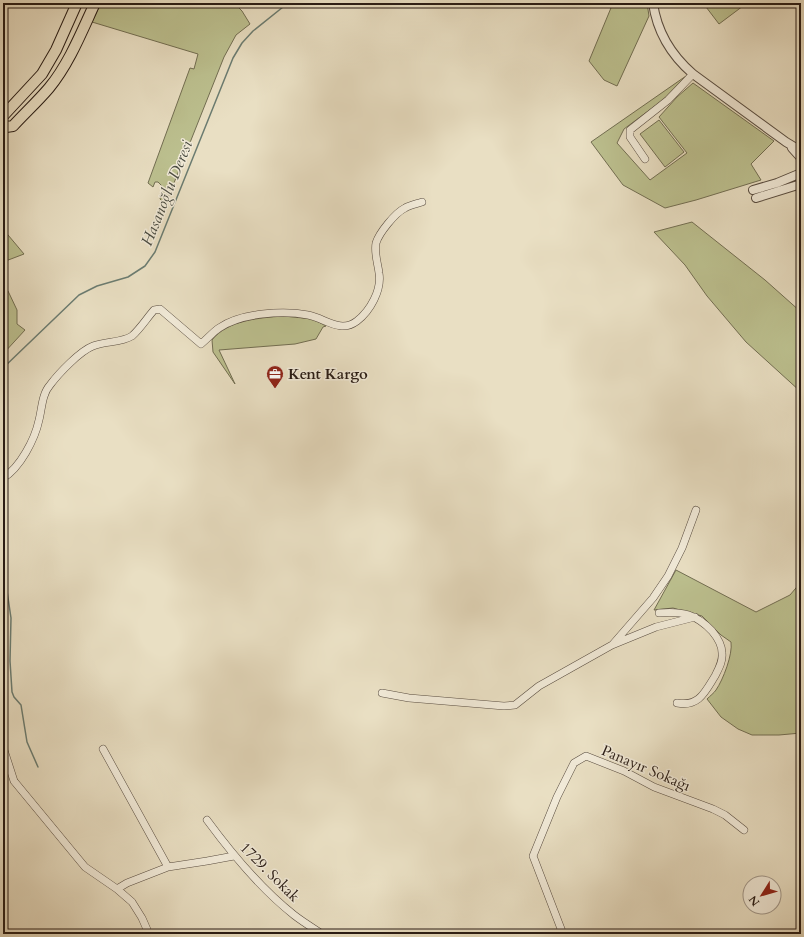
<svg xmlns="http://www.w3.org/2000/svg" width="804" height="937" font-family="Cardo,serif">
  <style>
    .green { fill: #bcc08f; stroke: #726e52 }
    .lines { fill: none; stroke-linecap: round; stroke-linejoin: round }
    .stream { stroke: #6b7c71; stroke-width: 1.5 }
    .minor-casing { stroke: #584c40; stroke-width: 8 }
    .tertiary-casing { stroke: #584c40; stroke-width: 10 }
    .primary-casing { stroke: #281b14; stroke-width: 12 }
    .minor { stroke: #f1ead8; stroke-width: 7 }
    .tertiary { stroke: #f1ead8; stroke-width: 8 }
    .primary { stroke: #e9dfc3; stroke-width: 10 }
    .labels { text-anchor: middle; stroke-width: 3; stroke-linejoin: round; paint-order: stroke }
    .poi-label { font-size: 15px; font-weight: bold; fill: #281b14; stroke: #f1ead8; text-anchor: start }
    .street-label { font-size: 15px; fill: #281b14; stroke: #f1ead8 }
    .water-label { font-size: 16px; font-style: italic; fill: #4a4c42; stroke: #f1ead8 }
  </style>
  <rect width="100%" height="100%" fill="#e9dfc3"/>
  <filter id="stains"><feTurbulence type="fractalNoise" baseFrequency=".005" numOctaves="4"/><feColorMatrix values="0 0 0 0 .2 0 0 0 0 .09 0 0 0 0 .02 0 0 0 .5 -.17"/></filter>
  <radialGradient id="worn" r=".72"><stop offset=".6" stop-color="#630" stop-opacity="0"/><stop offset="1" stop-color="#630" stop-opacity=".3"/></radialGradient>
  <path class="green" d="M101,3H234L242,11L250,24L236,35L224,57L166,203L163,202L160,199L163,187L158,182H155L153,187L148,183L190,68L194,69L198,54L92,22Z
    M613,3H647L649,16L617,86L604,80L589,61Z
    M703,3H747L719,24Z
    M686,76L663,100L624,129L617,143L650,180L687,153L659,117L677,97L693,83L774,141L751,164L761,180L696,200L665,208L623,185L591,142Z
    M659,120L684,152L665,167L640,134Z
    M692,222L765,280L801,312V392L746,342L707,296L685,265L654,232Z
    M3,229L24,254L3,262Z
    M3,285L8,291L17,310V324L25,330L3,354Z
    M283,316L313,319L326,326L323,327L316,339L295,344L219,350L235,384L213,352L212,340C228,320 259,318 283,316Z
    M676,570L756,612L790,595L801,582V733L779,735H752L738,729L721,717L707,699C710,696 714,693 716,690C723,680 733,654 731,642L721,635L702,616L673,608L654,610Z"/>
  <g class="lines">
    <path class="stream" d="M3,368L79,295L97,286L128,277L145,266L155,252L233,58L242,43L253,31L288,3
      M3,564L11,618L10,661L12,692L14,697L21,705L27,742L38,767"/>
    <g class="minor-casing">
      <path id="minor" d="M645,159L630,137V130L668,100L693,74
        M3,478C20,468 35,439 39,420C42,408 42,394 50,385C59,373 80,351 93,346C105,341 121,343 132,336C140,329 147,318 154,310L160,309L201,344C207,339 213,332 219,328C241,313 283,310 308,315C325,318 340,334 357,321C370,311 382,290 379,273C378,264 374,253 376,243C379,233 395,213 405,208C410,205 416,204 422,202
        M659,613C682,611 696,614 712,631C717,637 722,645 722,653C723,661 719,668 715,676C705,692 699,707 677,703
        M613,644L653,598L668,576L682,548L696,510
        M382,693L409,698L504,706L515,705L539,686L612,645L656,627L695,617
        M3,747L14,781L85,867L117,889L132,902L142,918L149,934
        M103,749L168,867
        M207,820C232,854 261,889 294,915C303,922 313,928 322,934
        M117,889L127,883L168,867L207,861L234,856
        M563,934L533,856L557,797L574,763L586,756L624,771L654,787L713,809L725,815L744,830"/>
    </g>
    <g class="tertiary-casing">
      <path id="tertiary" d="M653,3C657,32 671,55 693,74L786,142L801,151
        M792,148L801,158
        M753,190L777,183L801,173
        M756,198L801,184"/>
    </g>
    <g class="primary-casing">
      <path id="primary" d="M3,116L42,74L56,50L77,3
        M3,125L6,127L13,126C25,113 38,101 49,88C69,64 82,31 95,3"/>
    </g>
    <use href="#minor" class="minor"/>
    <use href="#tertiary" class="tertiary"/>
    <use href="#primary" class="primary"/>
  </g>
  <defs>
    <g id="office-pin" transform="scale(0.9)"><path d="M0 17L-7.5 6A9.5 9.5 0 1 1 7.5 6Z" fill="#8f2418" stroke="#f1ead8"/><path d="M-6-3h4V-5.5h4V-3h4V5H-6ZM-1-4.5V-3h2v-1.5ZM-6 0V1H6V0Z" fill="#fff"/></g>
  </defs>
  <g fill-rule="evenodd">
    <use href="#office-pin" x="275" y="374"/>
  </g>
  <g class="labels">
    <g class="poi-label">
      <text x="288" y="379">Kent Kargo</text>
    </g>
    <g class="street-label">
      <text transform="translate(646 768) rotate(23)" y="5">Panayır Sokağı</text>
      <text transform="translate(270 872) rotate(45)" y="5">1729. Sokak</text>
    </g>
    <g class="water-label">
      <text transform="translate(166 193) rotate(-68)" y="6">Hasanoğlu Deresi</text>
    </g>
  </g>
  <rect width="804" height="937" fill="none" stroke="#e9dfc3" stroke-width="16"/>
  <rect x="4" y="4" width="796" height="929" fill="none" stroke="#281b14" stroke-width="2"/>
  <rect x="8" y="8" width="788" height="921" fill="none" stroke="#281b14"/>
  <g transform="translate(762 895) rotate(233)"><circle r="19" fill="#f1ead8" stroke="#a1978a"/>
  <path d="M0-3L7 15L0 10L-7 15Z" fill="#8f2418"/>
  <text y="-6" font-size="11" font-weight="bold" text-anchor="middle" fill="#281b14">N</text>
  </g>
  <rect width="100%" height="100%" filter="url(#stains)"/>
  <rect width="100%" height="100%" fill="url(#worn)"/>
</svg>
